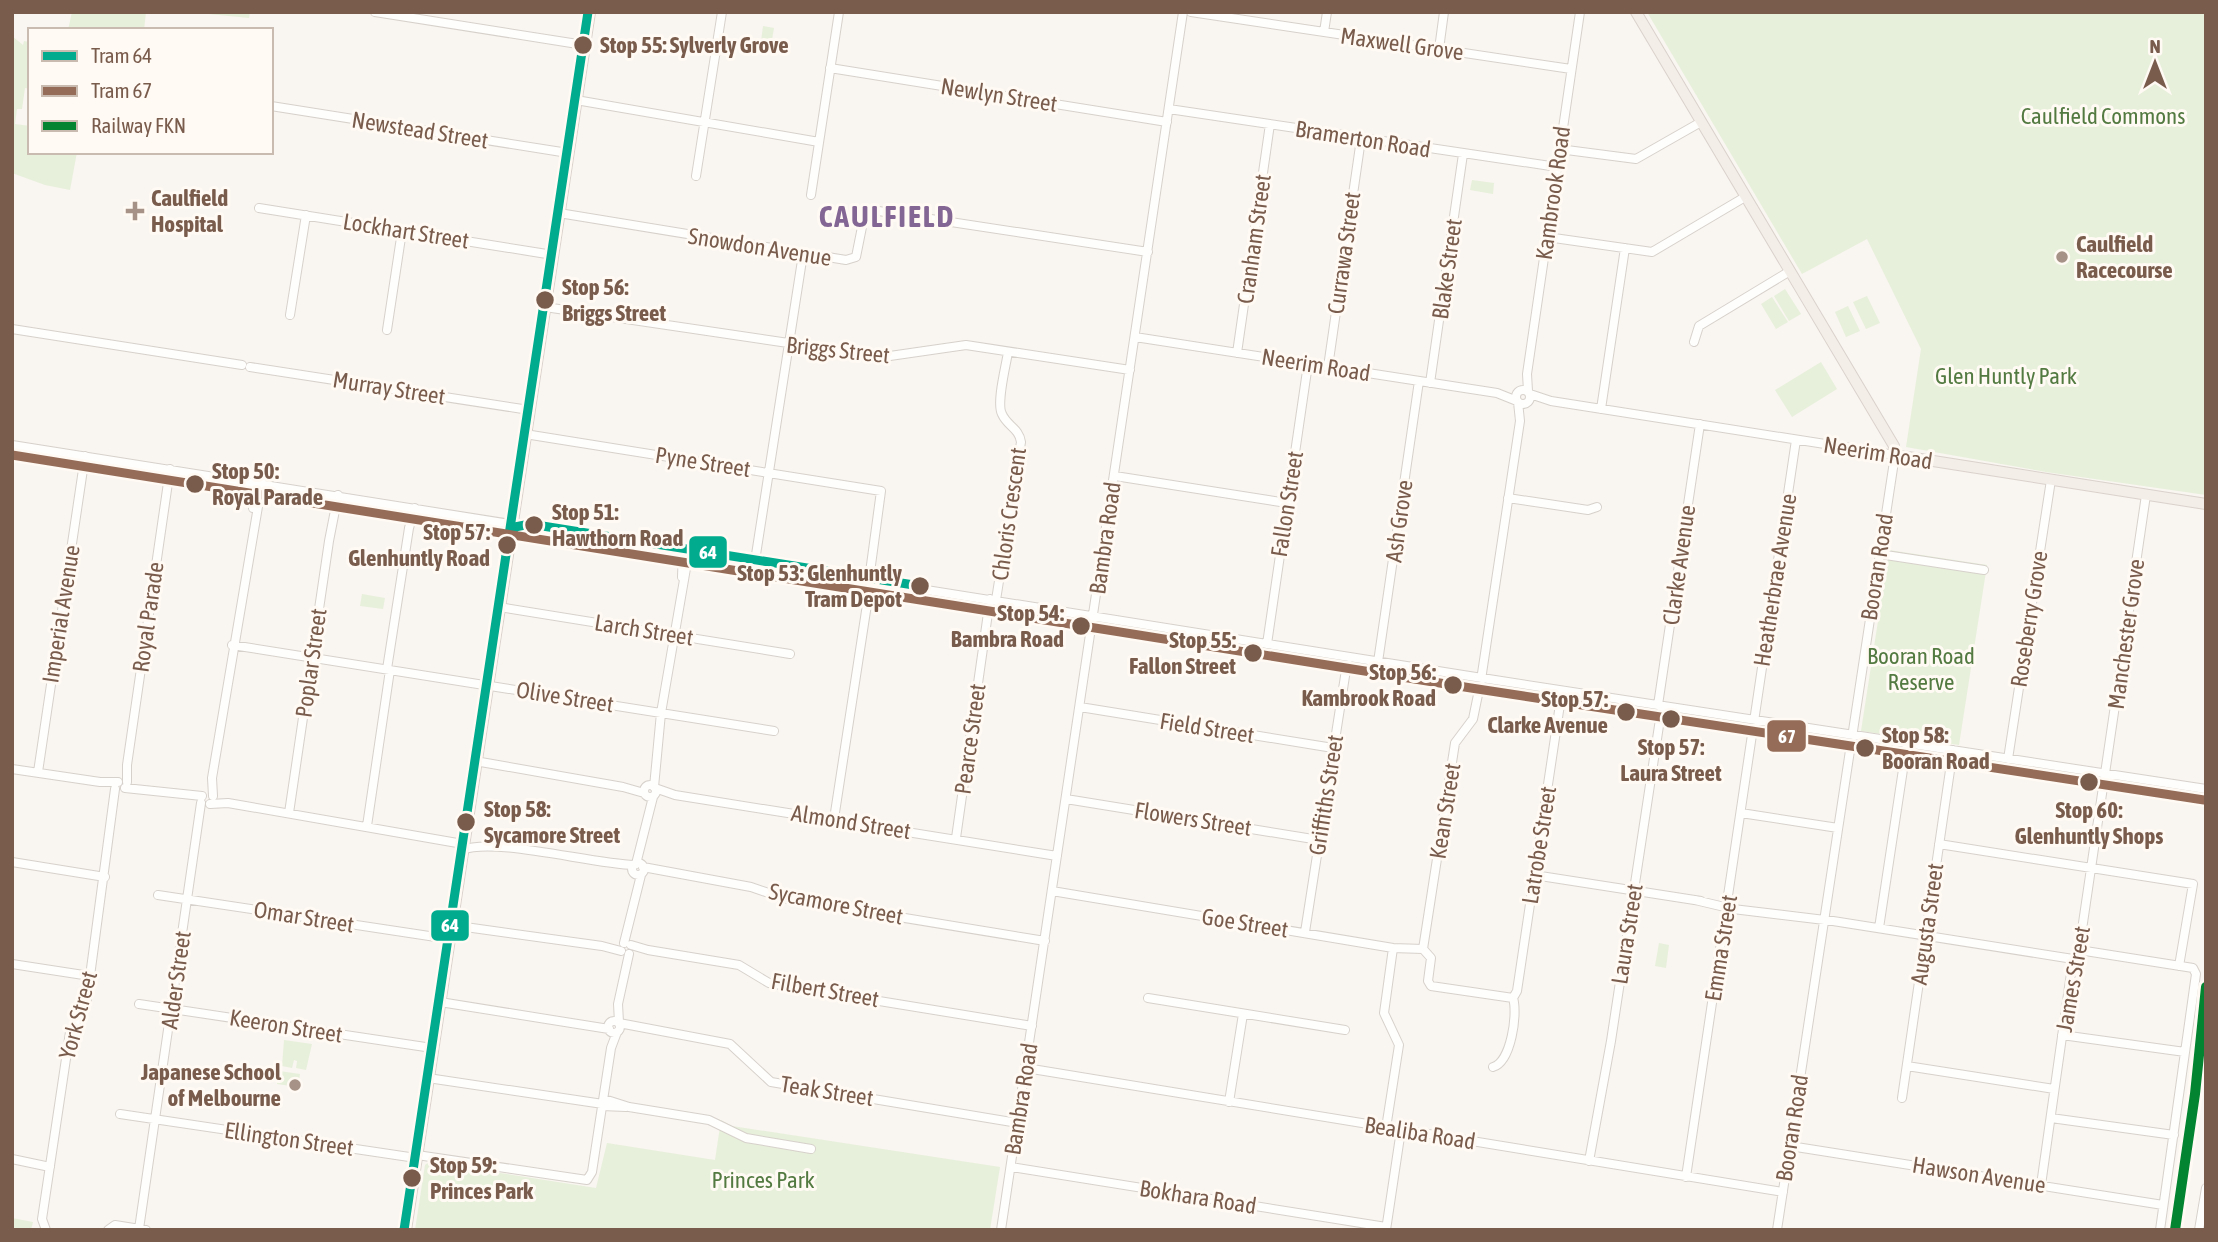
<svg xmlns="http://www.w3.org/2000/svg" width="2218" height="1242" font-family="'Asap Condensed',sans-serif">
  <style>
    .green { fill: #e7f0db }
    .lines { fill: none; stroke-linecap: round; stroke-linejoin: round }
    .minor-casing { stroke: #d7d1cb; stroke-width: 10 }
    .major-casing { stroke: #dad1cc; stroke-width: 12 }
    .minor { stroke: #fefefd; stroke-width: 8 }
    .major { stroke: #f3eee8; stroke-width: 10 }
    .tram { stroke: #e6e3e7; stroke-width: 2 }
    .rail-1-casing { stroke: #fffaf3; stroke-width: 16 }
    .rail-1 { stroke: #028430; stroke-width: 10 }
    .tram-1-casing { stroke: #fffaf3; stroke-width: 14 }
    .tram-2-casing { stroke: #fffaf3; stroke-width: 14 }
    .tram-1 { stroke: #00ab8e; stroke-width: 9 }
    .tram-2 { stroke: #956c58; stroke-width: 9 }
    .stop-dot { fill: #7a5c4d; stroke: #fffaf3; stroke-width: 2.5 }
    .poi-dot { fill: #a69286; stroke: #fffaf3; stroke-width: 2.5 }
    .labels { text-anchor: middle; stroke-width: 6; stroke-linejoin: round; paint-order: stroke }
    .street-label { font-size: 23px; fill: #7a5c4d; stroke: #fffaf3 }
    .stop-label { font-size: 23px; font-weight: bold; fill: #7a5c4d; stroke: #fffaf3; text-anchor: start }
    .park-label { font-size: 23px; fill: #537a41; stroke: #fffaf3 }
    .poi-label { font-size: 23px; font-weight: bold; fill: #7a5c4d; stroke: #fffaf3; text-anchor: start }
    .district-label { font-size: 30px; font-weight: bold; letter-spacing: 2px; fill: #846695; stroke: #fffaf3 }
    .line-badge { stroke: #fffaf3; stroke-width: 2.5 }
    .badge-label { font-size: 19px; text-anchor: middle; font-weight: bold; fill: #fff }
  </style>
  <rect width="100%" height="100%" fill="#f9f5f0"/>
  <path class="green" d="M72,12H146L144,30H68Z
    M188,12H250L249,18Z
    M1647,12H2206V495L2046,472L1906,447L1921,349L1867,239L1802,274Z
    M763,26L774,28L770,51L760,49Z
    M12,36L23,45L24,41L30,42V89L25,88L22,109H17L15,124L30,126V152H77L70,190L45,185L12,173Z
    M677,40L700,43L699,54L676,50Z
    M1472,180L1494,183L1493,194L1470,190Z
    M1785,289L1801,314L1789,321L1774,296Z
    M1867,296L1880,323L1866,329L1853,302Z
    M1772,297L1788,322L1776,329L1761,304Z
    M1848,306L1860,331L1846,337L1835,312Z
    M1821,362L1837,389L1792,417L1775,390Z
    M1889,550L1987,565L1959,745L1861,731Z
    M362,594L385,598L383,609L360,606Z
    M1659,943L1669,945L1666,968L1655,966Z
    M284,1040L312,1044L306,1070L296,1068L297,1061L294,1060L292,1068L282,1066Z
    M279,1071L300,1074L298,1087L277,1084Z
    M721,1120L732,1126L1000,1167L990,1230H415L425,1165L429,1162L596,1188L607,1143L715,1160Z
    M12,1218L33,1222L31,1230H12Z"/>
  <g class="lines">
    <g class="minor-casing">
      <path id="minor" d="M375,12L584,45
        M1191,12L1571,69
        M1324,32L1327,12
        M1439,49L1444,12
        M830,68L1167,122
        M576,100L819,142
        M271,106L568,153
        M1169,109L1557,167
        M1559,149L1636,159L1701,122
        M696,176L722,12
        M811,195L839,12
        M259,208L553,255
        M559,213L846,260L856,257L864,217L872,210L1148,252
        M1547,237L1652,252L1745,197
        M545,307L883,357L966,345L1130,370
        M290,315L306,215
        M12,329L242,365
        M387,330L402,231
        M1135,337L1497,393L1517,401
        M1694,342L1699,326L1790,271
        M1237,353L1270,124
        M250,367L529,410
        M1328,367L1361,139
        M1430,383L1463,154
        M1516 397a7 7 0 1 1 14 0a7 7 0 1 1-14 0Z
        M1528,391L1527,374L1580,12
        M1530,394L1551,401L1895,455L1777,1230
        M1601,409L1625,248
        M525,434L881,491L866,602
        M12,445L1482,678L2206,789
        M1115,476L1287,503
        M1508,498L1588,510L1597,507
        M253,508L254,482
        M1879,554L1984,570
        M755,561L803,254
        M682,577L683,550
        M996,600L1021,442C1019,428 1007,426 1002,414C996,403 1006,366 1008,352
        M499,607L790,654
        M1267,644L1308,364
        M232,645L774,731
        M1378,662L1419,381
        M387,669L409,528L415,508
        M1658,705L1700,424
        M1080,707L1333,748
        M2008,759L2051,480
        M475,761L623,787L644,793
        M12,769L100,782H118
        M38,772L85,456
        M127,782V765L170,469
        M644 791a6 6 0 1 1 12 0a6 6 0 1 1-12 0Z
        M654,787L661,713L689,551
        M125,788L202,796
        M655,788L675,795L1057,856
        M213,796L212,778L262,483
        M1066,799L1319,840
        M210,804L228,803L463,844
        M289,813L329,541L338,495
        M1741,813L1838,828
        M834,819L868,598
        M367,826L390,670
        M956,838L990,599
        M1939,844L2193,884L2179,966
        M462,850C495,837 592,864 634,865
        M12,862L105,877
        M632 869a6 6 0 1 1 12 0a6 6 0 1 1-12 0Z
        M636,864L653,797
        M643,867L751,887L783,898L1045,941
        M1534,875L1701,901
        M1052,891L1393,948L1423,949
        M158,895L449,939
        M1695,900L1733,909L1833,921L2073,959
        M451,925L602,946L621,951
        M1879,928L1907,743
        M1305,932L1348,657
        M624,943L641,875
        M631,945L648,950L739,965L769,983L1032,1026
        M1423,949L1455,743L1473,719L1481,680L1520,421L1518,402
        M1423,949L1431,958L1428,981L1431,986L1513,998
        M2079,950L2193,968L2196,974L2160,1230
        M12,964L90,976
        M1148,998L1345,1030
        M1513,998L1517,991L1562,691
        M440,1002L609,1029
        M139,1004L432,1048
        M608 1027a6 6 0 1 1 12 0a6 6 0 1 1-12 0Z
        M619,1022L618,1004L629,954
        M619,1023L730,1044L771,1082L1018,1123
        M2062,1035L2185,1052
        M1907,1066L2054,1089
        M1493,1067C1511,1062 1518,1014 1513,998
        M1026,1068L1783,1192
        M428,1078L603,1104
        M1902,1098L1953,750
        M604,1099L629,1107L709,1120L746,1138L811,1149
        M1229,1102L1243,1014
        M602,1106L626,1107
        M120,1114L416,1158
        M2051,1118L2174,1135
        M1386,1128L1399,1045L1384,1013L1393,948
        M1790,1146L2163,1205
        M417,1155L587,1180L592,1172L611,1048L617,1032
        M12,1159L50,1167
        M1589,1161L1611,1041L1662,706
        M1011,1167L1386,1227
        M1686,1177L1796,440
        M2041,1185L2073,959L2079,950L2146,495
        M139,1229L201,803
        M46,1230L42,1219L70,1032L86,1006L115,789
        M108,1230L115,1225L146,1230
        M1001,1230L1183,12
        M1386,1230L1401,1130
        M2199,1230L2206,1188"/>
    </g>
    <g class="major-casing">
      <path id="major" d="M1636,12L1894,446L1895,455L2206,504
        M406,1230L590,12"/>
    </g>
    <use href="#minor" class="minor"/>
    <use href="#major" class="major"/>
    <path class="tram" d="M534,364L535,383
      M513,504L519,522L531,527
      M510,543L518,531L531,527
      M877,582H898"/>
    <g class="rail-1-casing">
      <path id="rail-1" d="M2175,1230L2195,1094L2206,987"/>
    </g>
    <use href="#rail-1" class="rail-1"/>
    <g class="tram-1-casing">
      <path id="tram-1" d="M507,545L515,527L530,524L920,586
        M404,1230L588,12"/>
    </g>
    <g class="tram-2-casing">
      <path id="tram-2" d="M12,455L1471,688L2204,800"/>
    </g>
    <use href="#tram-1" class="tram-1"/>
    <use href="#tram-2" class="tram-2"/>
  </g>
  <g class="stop-dot">
    <circle cx="583" cy="45" r="10"/>
    <circle cx="545" cy="300" r="10"/>
    <circle cx="195" cy="484" r="10"/>
    <circle cx="534" cy="525" r="10"/>
    <circle cx="507" cy="545" r="10"/>
    <circle cx="920" cy="586" r="10"/>
    <circle cx="1081" cy="626" r="10"/>
    <circle cx="1253" cy="653" r="10"/>
    <circle cx="1453" cy="685" r="10"/>
    <circle cx="1626" cy="712" r="10"/>
    <circle cx="1671" cy="719" r="10"/>
    <circle cx="1865" cy="748" r="10"/>
    <circle cx="2089" cy="782" r="10"/>
    <circle cx="466" cy="822" r="10"/>
    <circle cx="412" cy="1178" r="10"/>
  </g>
  <g class="poi-dot">
    <path d="M131.5 200.5h7v7h7v7h-7v7h-7v-7h-7v-7h7z"/>
    <circle cx="2062" cy="257" r="7"/>
    <circle cx="295" cy="1085" r="7"/>
  </g>
  <g class="labels">
    <g class="street-label">
      <text transform="translate(1402 44) rotate(8)" y="8">Maxwell Grove</text>
      <text transform="translate(999 95) rotate(9)" y="8">Newlyn Street</text>
      <text transform="translate(420 130) rotate(9)" y="8">Newstead Street</text>
      <text transform="translate(1363 139) rotate(9)" y="8">Bramerton Road</text>
      <text transform="translate(1553 193) rotate(-82)" y="8">Kambrook Road</text>
      <text transform="translate(406 231) rotate(9)" y="8">Lockhart Street</text>
      <text transform="translate(1254 239) rotate(-82)" y="8">Cranham Street</text>
      <text transform="translate(760 247) rotate(9)" y="8">Snowdon Avenue</text>
      <text transform="translate(1344 253) rotate(-82)" y="8">Currawa Street</text>
      <text transform="translate(1447 269) rotate(-82)" y="8">Blake Street</text>
      <text transform="translate(838 350) rotate(6)" y="8">Briggs Street</text>
      <text transform="translate(1316 365) rotate(9)" y="8">Neerim Road</text>
      <text transform="translate(389 388) rotate(9)" y="8">Murray Street</text>
      <text transform="translate(1878 453) rotate(9)" y="8">Neerim Road</text>
      <text transform="translate(703 462) rotate(9)" y="8">Pyne Street</text>
      <text transform="translate(1287 504) rotate(-81)" y="8">Fallon Street</text>
      <text transform="translate(1009 514) rotate(-82)" y="8">Chloris Crescent</text>
      <text transform="translate(1399 521) rotate(-82)" y="8">Ash Grove</text>
      <text transform="translate(1105 538) rotate(-82)" y="8">Bambra Road</text>
      <text transform="translate(1679 565) rotate(-82)" y="8">Clarke Avenue</text>
      <text transform="translate(1877 567) rotate(-81)" y="8">Booran Road</text>
      <text transform="translate(1775 580) rotate(-81)" y="8">Heatherbrae Avenue</text>
      <text transform="translate(61 614) rotate(-81)" y="8">Imperial Avenue</text>
      <text transform="translate(148 617) rotate(-82)" y="8">Royal Parade</text>
      <text transform="translate(2029 619) rotate(-81)" y="8">Roseberry Grove</text>
      <text transform="translate(644 630) rotate(9)" y="8">Larch Street</text>
      <text transform="translate(2126 634) rotate(-82)" y="8">Manchester Grove</text>
      <text transform="translate(311 663) rotate(-82)" y="8">Poplar Street</text>
      <text transform="translate(565 697) rotate(9)" y="8">Olive Street</text>
      <text transform="translate(1207 728) rotate(9)" y="8">Field Street</text>
      <text transform="translate(970 739) rotate(-82)" y="8">Pearce Street</text>
      <text transform="translate(1326 795) rotate(-81)" y="8">Griffiths Street</text>
      <text transform="translate(1445 811) rotate(-81)" y="8">Kean Street</text>
      <text transform="translate(1193 819) rotate(9)" y="8">Flowers Street</text>
      <text transform="translate(851 822) rotate(9)" y="8">Almond Street</text>
      <text transform="translate(1539 845) rotate(-81)" y="8">Latrobe Street</text>
      <text transform="translate(836 904) rotate(11)" y="8">Sycamore Street</text>
      <text transform="translate(304 917) rotate(9)" y="8">Omar Street</text>
      <text transform="translate(1245 923) rotate(9)" y="8">Goe Street</text>
      <text transform="translate(1927 924) rotate(-82)" y="8">Augusta Street</text>
      <text transform="translate(1627 934) rotate(-81)" y="8">Laura Street</text>
      <text transform="translate(1721 948) rotate(-81)" y="8">Emma Street</text>
      <text transform="translate(2073 979) rotate(-80)" y="8">James Street</text>
      <text transform="translate(176 980) rotate(-82)" y="8">Alder Street</text>
      <text transform="translate(825 990) rotate(10)" y="8">Filbert Street</text>
      <text transform="translate(78 1015) rotate(-75)" y="8">York Street</text>
      <text transform="translate(286 1026) rotate(9)" y="8">Keeron Street</text>
      <text transform="translate(827 1091) rotate(9)" y="8">Teak Street</text>
      <text transform="translate(1021 1099) rotate(-81)" y="8">Bambra Road</text>
      <text transform="translate(1792 1128) rotate(-81)" y="8">Booran Road</text>
      <text transform="translate(1420 1133) rotate(9)" y="8">Bealiba Road</text>
      <text transform="translate(289 1139) rotate(8)" y="8">Ellington Street</text>
      <text transform="translate(1979 1175) rotate(9)" y="8">Hawson Avenue</text>
      <text transform="translate(1198 1197) rotate(9)" y="8">Bokhara Road</text>
    </g>
    <g class="stop-label">
      <text x="600" y="53">Stop 55: Sylverly Grove</text>
      <text x="562" y="295">Stop 56:<tspan x="562" dy="26">Briggs Street</tspan></text>
      <text x="212" y="479">Stop 50:<tspan x="212" dy="26">Royal Parade</tspan></text>
      <text x="552" y="520">Stop 51:<tspan x="552" dy="26">Hawthorn Road</tspan></text>
      <text x="490" y="540" text-anchor="end">Stop 57:<tspan x="490" dy="26">Glenhuntly Road</tspan></text>
      <text x="902" y="581" text-anchor="end">Stop 53: Glenhuntly<tspan x="902" dy="26">Tram Depot</tspan></text>
      <text x="1064" y="621" text-anchor="end">Stop 54:<tspan x="1064" dy="26">Bambra Road</tspan></text>
      <text x="1236" y="648" text-anchor="end">Stop 55:<tspan x="1236" dy="26">Fallon Street</tspan></text>
      <text x="1436" y="680" text-anchor="end">Stop 56:<tspan x="1436" dy="26">Kambrook Road</tspan></text>
      <text x="1608" y="707" text-anchor="end">Stop 57:<tspan x="1608" dy="26">Clarke Avenue</tspan></text>
      <text x="1882" y="743">Stop 58:<tspan x="1882" dy="26">Booran Road</tspan></text>
      <text x="1671" y="755" text-anchor="middle">Stop 57:<tspan x="1671" dy="26">Laura Street</tspan></text>
      <text x="484" y="817">Stop 58:<tspan x="484" dy="26">Sycamore Street</tspan></text>
      <text x="2089" y="818" text-anchor="middle">Stop 60:<tspan x="2089" dy="26">Glenhuntly Shops</tspan></text>
      <text x="430" y="1173">Stop 59:<tspan x="430" dy="26">Princes Park</tspan></text>
    </g>
    <g class="park-label">
      <text x="2103" y="124">Caulfield Commons</text>
      <text x="2006" y="384">Glen Huntly Park</text>
      <text x="1921" y="664">Booran Road<tspan x="1921" dy="26">Reserve</tspan></text>
      <text x="763" y="1188">Princes Park</text>
    </g>
    <g class="poi-label">
      <text x="151" y="206">Caulfield<tspan x="151" dy="26">Hospital</tspan></text>
      <text x="2076" y="252">Caulfield<tspan x="2076" dy="26">Racecourse</tspan></text>
      <text x="281" y="1080" text-anchor="end">Japanese School<tspan x="281" dy="26">of Melbourne</tspan></text>
    </g>
    <g class="district-label">
      <text x="887" y="227">CAULFIELD</text>
    </g>
  </g>
  <g class="line-badge">
    <rect x="688" y="535" width="40" height="34" rx="7" fill="#00ab8e"/>
    <rect x="1766" y="719" width="41" height="34" rx="7" fill="#956c58"/>
    <rect x="430" y="909" width="40" height="33" rx="7" fill="#00ab8e"/>
  </g>
  <g class="badge-label">
    <text x="708" y="559">64</text>
    <text x="1787" y="743">67</text>
    <text x="450" y="932">64</text>
  </g>
  <rect width="2218" height="1242" fill="none" stroke="#7a5c4d" stroke-width="28"/>
  <rect x="28" y="28" width="245" height="126" fill="#fffaf3" stroke="#cabbb1" stroke-width="2"/>
  <rect x="42" y="51" width="35" height="10" fill="#00ab8e" stroke="#cabbb1" stroke-width="2"/>
  <text x="91" y="63" font-size="21" fill="#7a5c4d">Tram 64</text>
  <rect x="42" y="86" width="35" height="10" fill="#956c58" stroke="#cabbb1" stroke-width="2"/>
  <text x="91" y="98" font-size="21" fill="#7a5c4d">Tram 67</text>
  <rect x="42" y="121" width="35" height="10" fill="#028430" stroke="#cabbb1" stroke-width="2"/>
  <text x="91" y="133" font-size="21" fill="#7a5c4d">Railway FKN</text>
  <g transform="translate(2155 63)" stroke="#fffaf3" stroke-width="5" paint-order="stroke">
  <path d="M0-5L12 26L0 18L-12 26Z" fill="#7a5c4d"/>
  <text y="-10" font-size="19" font-weight="bold" text-anchor="middle" fill="#7a5c4d">N</text>
  </g>
</svg>
